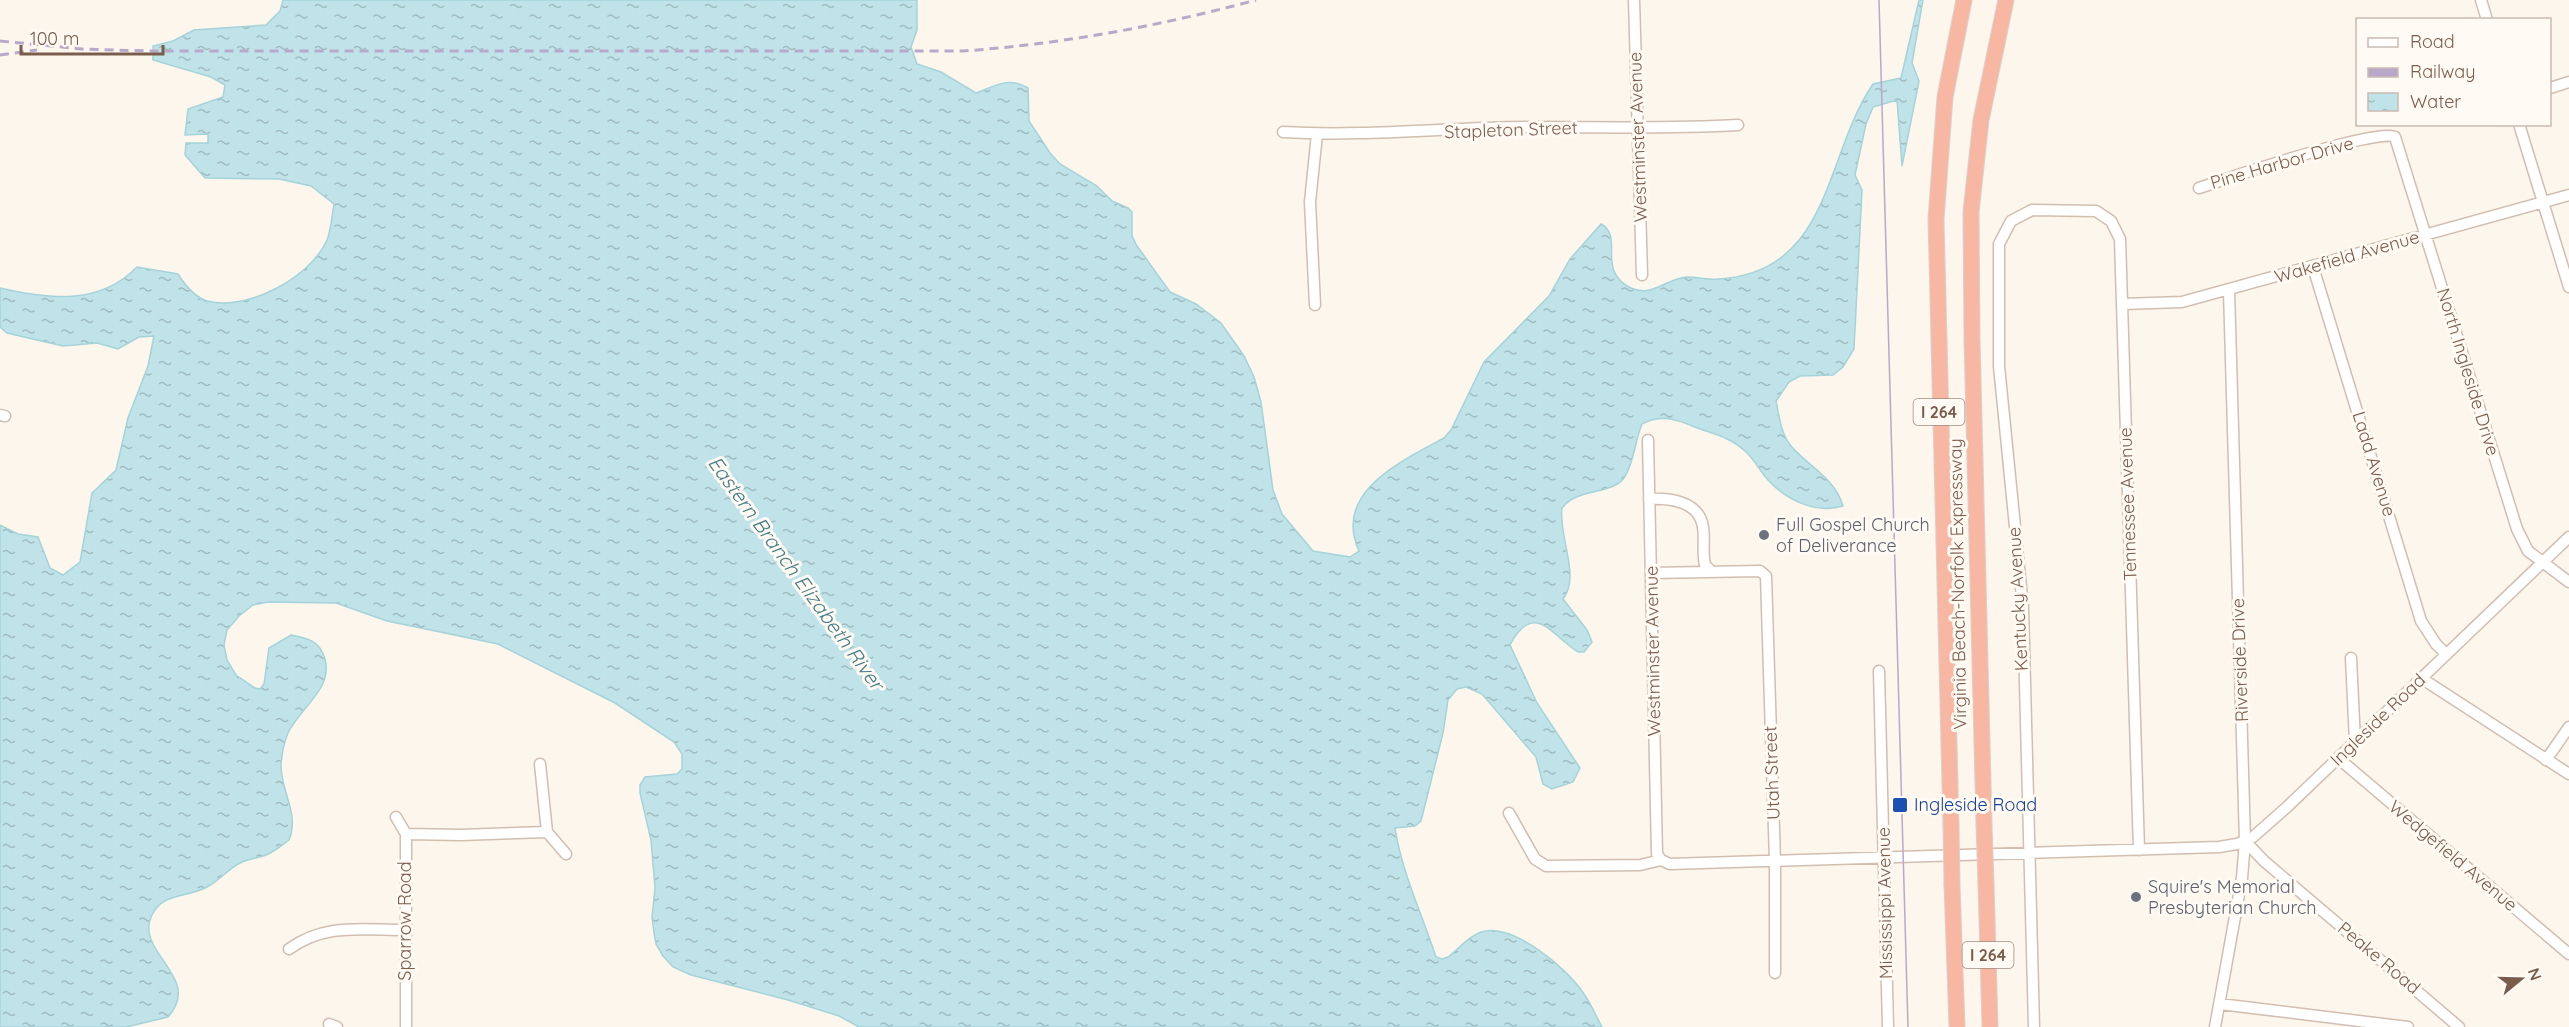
<svg xmlns="http://www.w3.org/2000/svg" width="2569" height="1027" font-family="Quicksand,sans-serif">
  <style>
    .water { fill: url(#water-ripples); stroke: #a5d3da; stroke-width: 1.5 }
    .lines { fill: none; stroke-linecap: round; stroke-linejoin: round }
    .minor-casing { stroke: #d1beb0; stroke-width: 13 }
    .highway-casing { stroke: #dad1cd; stroke-width: 17 }
    .minor { stroke: #fff; stroke-width: 10 }
    .highway { stroke: #f7b7a3; stroke-width: 15 }
    .tram { stroke: #b9a8c9; stroke-width: 1.5 }
    .rail { stroke: #b9a8c9; stroke-width: 3; stroke-dasharray: 9 6; stroke-linecap: butt }
    .highway-bridge-casing { stroke: #dad1cd; stroke-width: 17; stroke-linecap: butt }
    .highway-bridge { stroke: #f7b7a3; stroke-width: 15 }
    .worship-dot { fill: #6b7280; stroke: #fffaf3; stroke-width: 2 }
    .transit-dot { fill: #1a4fb4; stroke: #fffaf3; stroke-width: 2 }
    .labels { text-anchor: middle; stroke-width: 6; stroke-linejoin: round; paint-order: stroke }
    .shield { fill: #fffaf3; stroke: #a28b7f; stroke-width: 1.5 }
    .shield-label { font-size: 16px; font-weight: bold; fill: #7a5c4d }
    .street-label { font-size: 18px; fill: #7a5c4d; stroke: #fffaf3 }
    .worship-label { font-size: 18px; fill: #5b616d; stroke: #fffaf3; text-anchor: start }
    .transit-label { font-size: 18px; fill: #164399; stroke: #fffaf3; text-anchor: start }
    .water-label { font-size: 20px; font-style: italic; fill: #437c86; stroke: #fffaf3 }
  </style>
  <defs>
    <pattern id="water-ripples" width="26" height="14" patternUnits="userSpaceOnUse" patternTransform="scale(1.5)"><rect width="26" height="14" fill="#bfe3e8"/><path d="M2 4q2-2 4 0t4 0M15 11q2-2 4 0t4 0" fill="none" stroke="#a0bbbe"/></pattern>
  </defs>
  <rect width="100%" height="100%" fill="#fdf6ec"/>
  <path class="water" d="M283,0H917V30L911,47L917,64L941,72L976,93C995,86 1009,76 1028,88L1029,121L1050,153L1060,164L1097,186L1112,201L1128,208L1132,212V236L1137,246L1170,292L1196,304L1221,323L1244,356L1254,377L1261,402L1273,490L1282,514L1313,551L1350,557L1359,551C1332,492 1402,461 1444,438L1451,430L1484,362L1549,296L1570,259L1601,224C1625,237 1595,270 1631,288C1652,298 1667,278 1687,277C1698,277 1709,280 1719,279C1832,272 1824,155 1873,84L1901,78L1919,0H1923L1912,63L1919,81L1902,166L1897,100L1873,107L1866,124L1855,175L1862,190L1854,349L1843,367L1833,375L1800,376L1789,382L1776,401C1779,416 1781,434 1791,446C1809,467 1835,478 1843,506C1817,514 1787,501 1768,480C1760,471 1754,459 1745,451C1730,437 1713,434 1695,427C1676,419 1661,414 1642,424C1635,440 1634,464 1624,478C1612,495 1576,488 1562,508C1558,536 1581,576 1563,599L1587,630L1592,642L1584,652H1578C1552,636 1534,599 1510,645L1537,703L1580,768L1573,782L1552,789L1543,784L1536,757L1482,694L1466,687L1457,689L1448,700L1443,733L1421,821L1415,826L1395,828C1402,873 1422,914 1436,957L1442,959L1448,957C1459,949 1467,937 1481,932C1513,922 1568,969 1584,994C1591,1004 1596,1016 1602,1027H859L839,1016L788,1000L691,975L673,967L663,956L656,944L654,933L652,917L655,888L651,840L640,793V785L645,777L677,774L682,769V754L674,742L615,703L498,644L387,621L336,603L268,602L253,605L239,616L227,630L224,645L227,660L236,675L255,688L260,689L264,684L269,648L291,635C308,638 320,641 325,659C333,690 300,707 288,733C284,742 282,754 281,764C280,791 300,813 289,840C282,845 274,852 266,855C258,858 248,859 240,863C228,869 219,881 207,887C187,898 163,892 152,915C133,952 204,977 168,1017L126,1027H0V525L18,534L38,537L50,568L63,575L80,562L92,493L116,470L128,418L148,366L154,336L139,337L118,349L97,343L63,346L7,333L0,327V288C48,299 99,306 137,267L178,274C185,285 194,297 207,301C247,312 311,277 327,240C331,230 332,215 334,204L311,186L279,179L205,178L185,155L186,143H208V134L185,135L188,109L223,97L225,85L211,77L153,60V46L173,41L194,30L266,25L280,11Z"/>
  <g class="lines">
    <g class="minor-casing">
      <path id="minor" d="M1634,0L1642,275
        M2481,0L2487,20
        M2550,88L2569,82
        M2519,124L2569,287
        M1283,132C1367,137 1450,127 1533,127C1601,127 1670,129 1738,125
        M2199,188C2225,179 2380,127 2395,137L2517,529L2528,551L2569,582
        M2313,267L2421,621L2436,644L2446,654
        M2122,304L2182,302L2569,195
        M1315,305L1310,202L1317,134
        M0,415L5,416
        M1648,440L1657,854L1661,860
        M1649,499C1670,498 1699,501 1703,527C1705,540 1702,553 1705,565L1712,572
        M1651,573L1760,571L1766,576L1775,861V973
        M2351,658L2355,742
        M1879,671L1888,1027
        M2421,678L2569,774
        M2338,758L2569,954
        M2546,760L2569,727
        M540,764L547,832L566,854
        M1509,813L1535,859L1546,866L1640,865L1661,860L1670,864L2219,847L2237,844L2253,837L2287,807L2569,537
        M396,817L406,834V1027
        M406,834L461,835L547,832
        M2245,841L2264,861L2459,1027
        M289,949C325,923 361,930 404,930
        M2220,1004L2408,1027
        M329,1024L337,1027
        M2034,1027L2023,607L1999,366V244L2011,221L2032,210L2096,211L2111,221L2120,239L2139,850
        M2215,1027L2242,878L2245,841L2229,291"/>
    </g>
    <g class="highway-casing">
      <path id="highway" d="M1984,824L1972,338L1971,212L1981,120L2006,0
        M1951,825L1936,219L1945,97L1964,0
        M1986,884L1990,1027
        M1952,885L1957,1027"/>
    </g>
    <use href="#minor" class="minor"/>
    <use href="#highway" class="highway"/>
    <path class="tram" d="M1879,0L1908,1027"/>
    <path class="rail" d="M0,41L82,49L148,51H963C1062,44 1160,26 1256,0
      M0,55L37,50"/>
    <g class="highway-bridge-casing">
      <path id="highway-bridge" d="M1984,824L1986,884
        M1951,825L1952,885"/>
    </g>
    <use href="#highway-bridge" class="highway-bridge"/>
  </g>
  <g class="worship-dot">
    <circle cx="1764" cy="535" r="6"/>
    <circle cx="2136" cy="897" r="6"/>
  </g>
  <rect class="transit-dot" x="1892" y="797" width="16" height="16" rx="3"/>
  <g class="labels">
    <g class="shield">
      <rect x="1913.5" y="399" width="51" height="26" rx="4.5"/>
      <rect x="1962.5" y="942" width="51" height="26" rx="4.5"/>
    </g>
    <g class="shield-label">
      <text x="1939" y="418">I 264</text>
      <text x="1988" y="961">I 264</text>
    </g>
    <g class="street-label">
      <text transform="translate(1511 130) rotate(-2)" y="6">Stapleton Street</text>
      <text transform="translate(1638 137) rotate(-92)" y="6">Westminster Avenue</text>
      <text transform="translate(2282 163) rotate(-16)" y="6">Pine Harbor Drive</text>
      <text transform="translate(2347 257) rotate(-16)" y="6">Wakefield Avenue</text>
      <text transform="translate(2468 372) rotate(73)" y="6">North Ingleside Drive</text>
      <text transform="translate(2374 464) rotate(73)" y="6">Ladd Avenue</text>
      <text transform="translate(2128 504) rotate(-92)" y="6">Tennessee Avenue</text>
      <text transform="translate(1958 584) rotate(-91)" y="6">Virginia Beach-Norfolk Expressway</text>
      <text transform="translate(2018 599) rotate(-93)" y="6">Kentucky Avenue</text>
      <text transform="translate(1653 651) rotate(-91)" y="6">Westminster Avenue</text>
      <text transform="translate(2240 660) rotate(-92)" y="6">Riverside Drive</text>
      <text transform="translate(2378 720) rotate(-44)" y="6">Ingleside Road</text>
      <text transform="translate(1772 773) rotate(-92)" y="6">Utah Street</text>
      <text transform="translate(2453 856) rotate(40)" y="6">Wedgefield Avenue</text>
      <text transform="translate(1885 903) rotate(-91)" y="6">Mississippi Avenue</text>
      <text transform="translate(405 921) rotate(-90)" y="6">Sparrow Road</text>
      <text transform="translate(2379 958) rotate(40)" y="6">Peake Road</text>
    </g>
    <g class="worship-label">
      <text x="1776" y="531">Full Gospel Church<tspan x="1776" dy="21">of Deliverance</tspan></text>
      <text x="2148" y="893">Squire's Memorial<tspan x="2148" dy="21">Presbyterian Church</tspan></text>
    </g>
    <g class="transit-label">
      <text x="1914" y="811">Ingleside Road</text>
    </g>
    <g class="water-label">
      <text transform="translate(796 573) rotate(54)" y="7">Eastern Branch Elizabeth River</text>
    </g>
  </g>
  <rect x="2356" y="18" width="195" height="108" fill="#fffaf3" stroke="#cabbb1" stroke-width="1.5"/>
  <rect x="2368" y="38" width="30" height="9" fill="#ffffff" stroke="#cabbb1" stroke-width="1.5"/>
  <text x="2410" y="48" font-size="18" fill="#7a5c4d">Road</text>
  <rect x="2368" y="68" width="30" height="9" fill="#b9a8c9" stroke="#cabbb1" stroke-width="1.5"/>
  <text x="2410" y="78" font-size="18" fill="#7a5c4d">Railway</text>
  <rect x="2368" y="93" width="30" height="18" fill="url(#water-ripples)" stroke="#cabbb1" stroke-width="1.5"/>
  <text x="2410" y="108" font-size="18" fill="#7a5c4d">Water</text>
  <g transform="translate(2521 979) rotate(71)" stroke="#fffaf3" stroke-width="4.5" paint-order="stroke">
  <path d="M0-4.5L10 22L0 15L-10 22Z" fill="#7a5c4d"/>
  <text y="-9" font-size="16" font-weight="bold" text-anchor="middle" fill="#7a5c4d">N</text>
  </g>
  <path d="M21 45v9h142v-9" fill="none" stroke="#7a5c4d" stroke-width="3"/>
  <text x="30" y="45" font-size="18" fill="#7a5c4d" stroke="#fffaf3" stroke-width="4.5" paint-order="stroke">100 m</text>
</svg>
